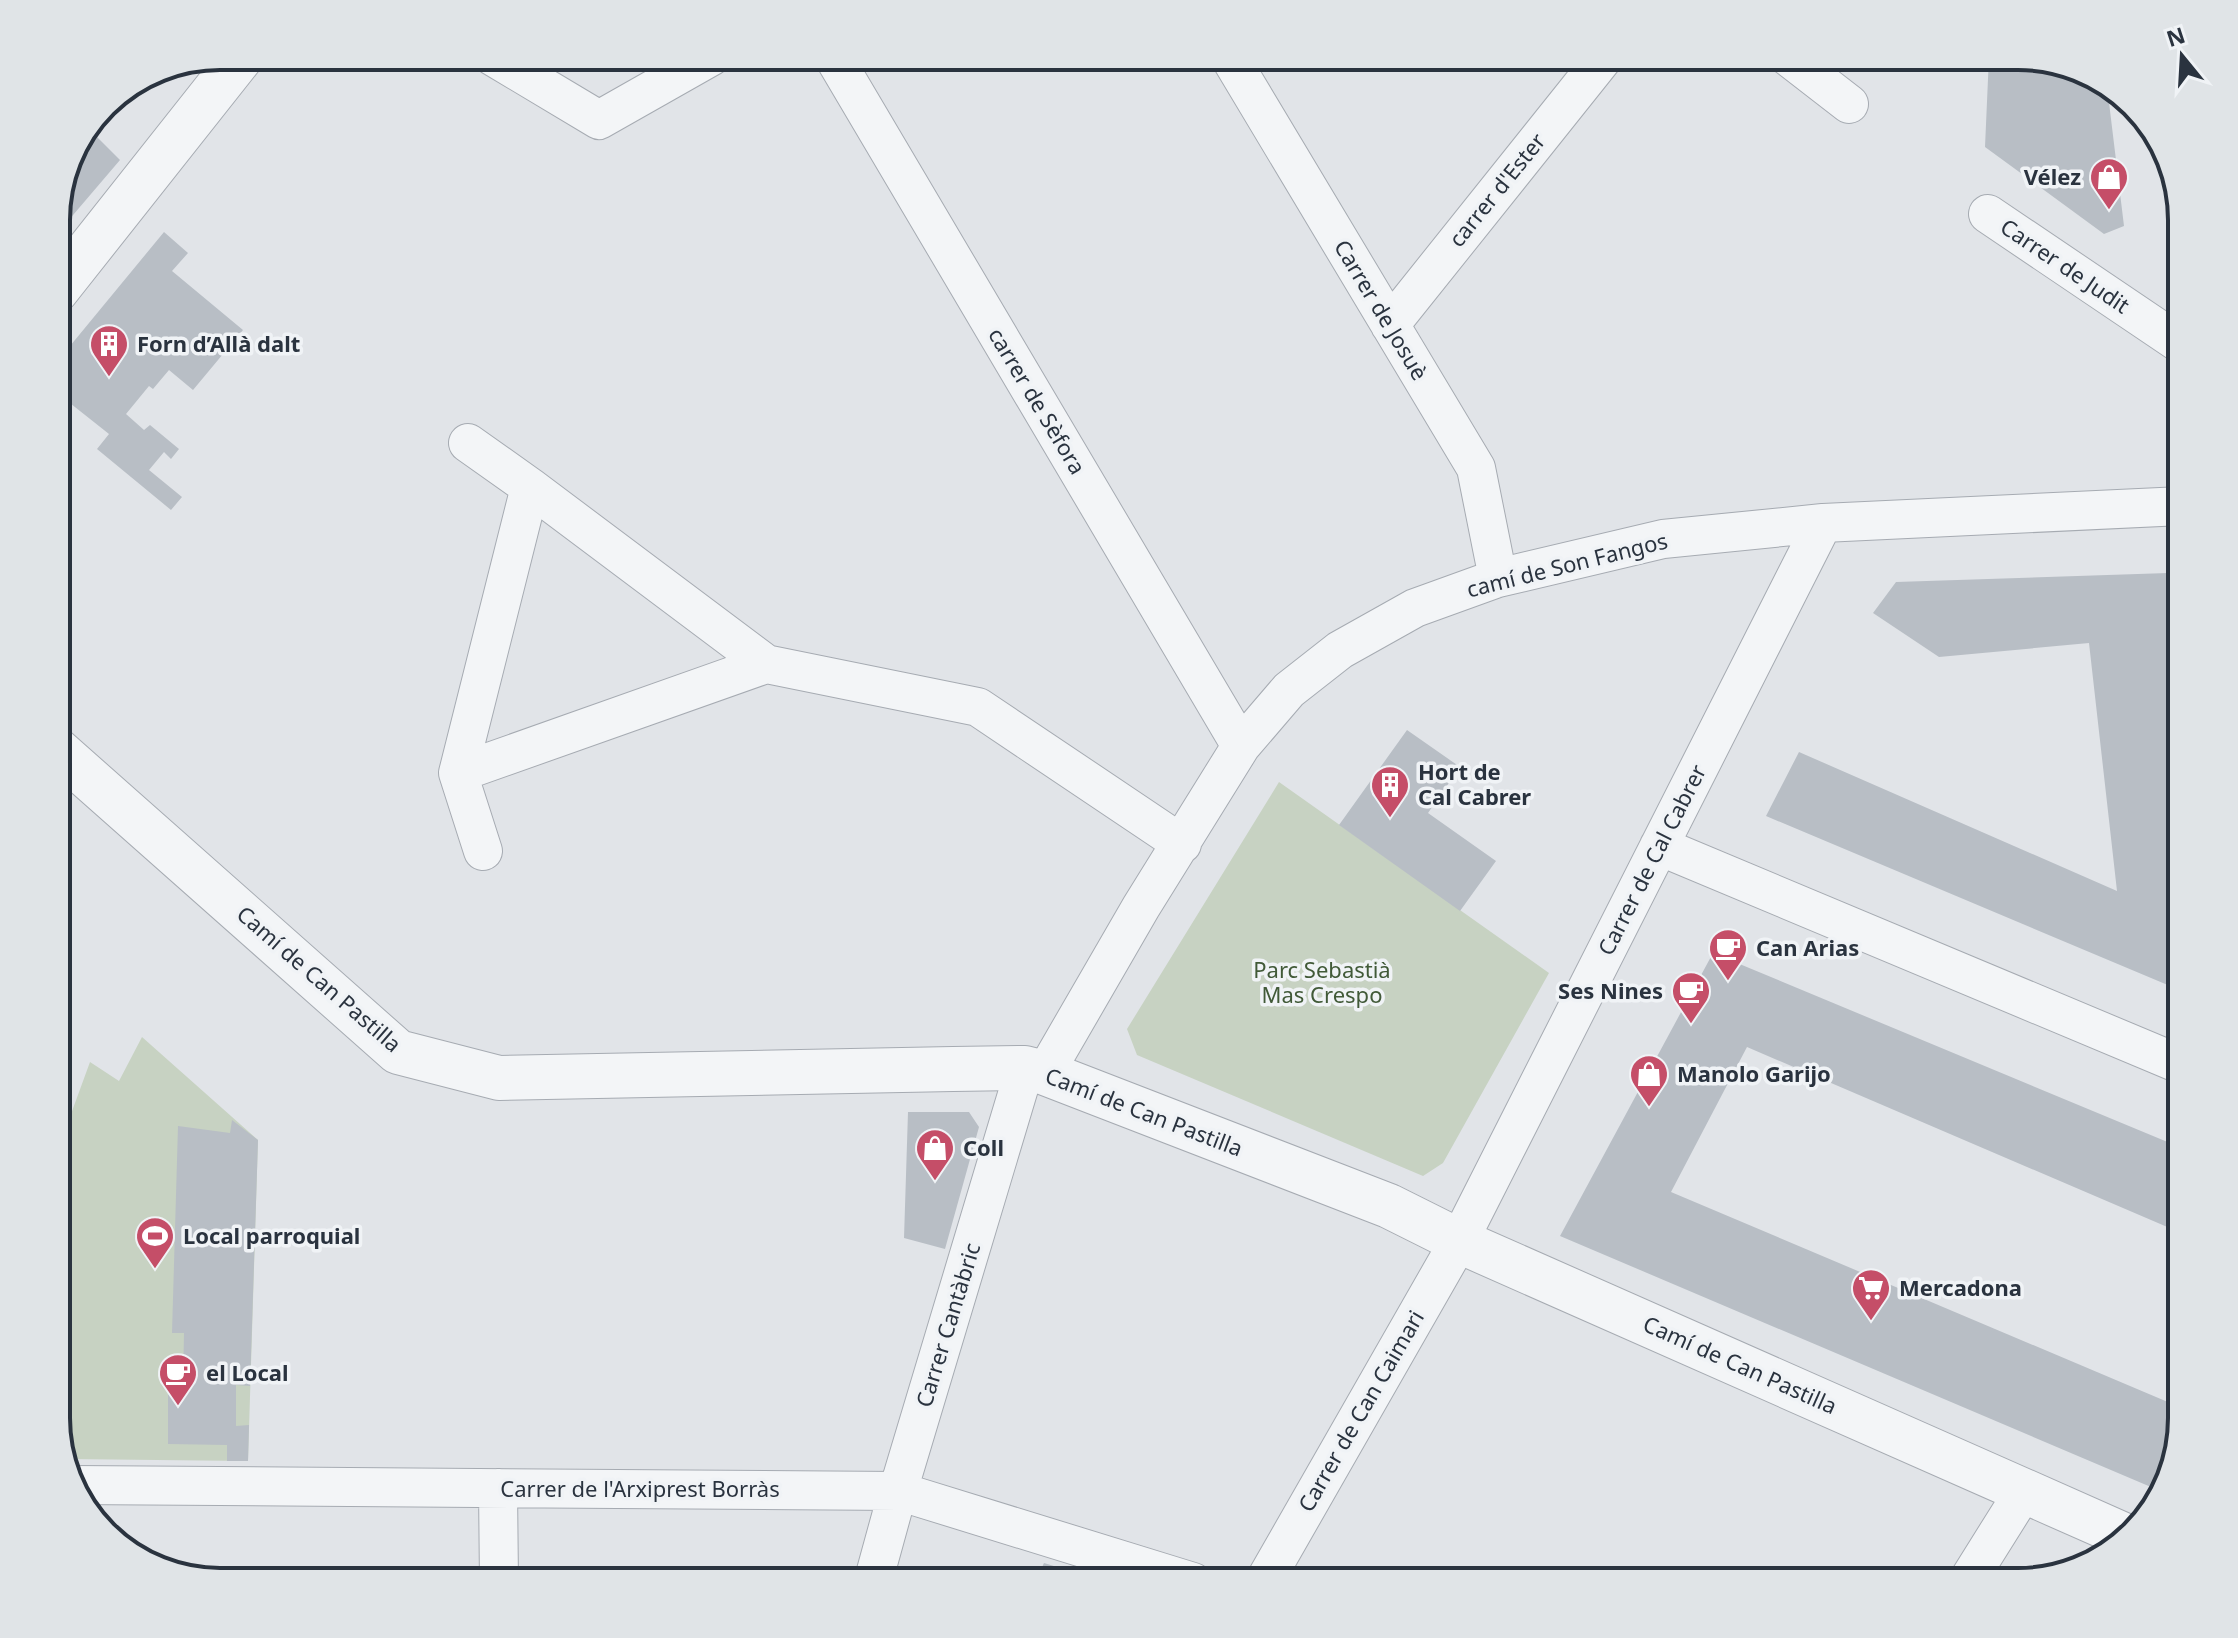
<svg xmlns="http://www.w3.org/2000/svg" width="2238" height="1638" font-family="'Noto Sans',sans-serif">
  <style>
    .green { fill: #c7d2c2 }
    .building { fill: #b8bec5 }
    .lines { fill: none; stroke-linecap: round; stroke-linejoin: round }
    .minor-casing { stroke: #a6abb2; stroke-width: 40 }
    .tertiary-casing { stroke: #a6abb2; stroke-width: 46 }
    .minor { stroke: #f3f5f7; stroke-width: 38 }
    .tertiary { stroke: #f3f5f7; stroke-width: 44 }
    .labels { text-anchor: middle; stroke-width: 7; stroke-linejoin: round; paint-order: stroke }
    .poi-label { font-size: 22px; font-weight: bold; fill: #2a333f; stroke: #f0f3f6; text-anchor: start }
    .street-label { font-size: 22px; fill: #2a333f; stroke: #f0f3f6 }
    .park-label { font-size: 22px; fill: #415a38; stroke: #f0f3f6 }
    .rim { fill: none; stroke: #2a333f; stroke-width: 4 }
  </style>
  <rect width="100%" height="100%" fill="#e1e4e8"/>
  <path class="green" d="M1279,782L1549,973L1443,1163L1423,1176L1137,1055L1127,1029Z
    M142,1037L258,1140L248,1461L66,1459L56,1428V1155L90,1062L119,1081Z"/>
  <path class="building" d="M1989,56H2019L2107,86L2124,226L2104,234L1985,147Z
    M98,115L101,117L90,130L120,160L56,235V209L73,147Z
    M164,232L188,253L172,271L243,330L193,390L169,370L153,389L149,386L126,414L144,430L150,425L179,449L171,459L164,452L149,470L182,497L171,510L97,449L109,434L56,392V363Z
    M2168,573L2182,689V991L1766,816L1799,752L2117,891L2089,643L1939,657L1873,613L1896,582Z
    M1407,730L1460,767L1428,813L1496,861L1460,911L1339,825Z
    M1713,953L2182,1148L2180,1285L2172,1229L1747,1047L1671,1192L2182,1408V1419L2158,1490L1560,1236Z
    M908,1112H969L979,1127L945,1249L904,1238Z
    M232,1120L258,1140L250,1386L236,1385V1426L249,1425L248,1461H227V1445L168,1444V1384H183L184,1333H172L178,1126L230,1133Z
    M1044,1563L1103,1581V1582H1035Z"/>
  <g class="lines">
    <g class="minor-casing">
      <path id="minor" d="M492,56L599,120L712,56
        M833,56L1241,746
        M1229,56L1476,468L1498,578
        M1787,56L1849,104
        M1988,214L2182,345
        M1390,325L1605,56
        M468,443L530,487
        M766,664L458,773L530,487L766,664L978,707L1182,844
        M458,773L483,851
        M1659,846L2182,1065
        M1045,1073L1141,907L1241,746L1289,690L1340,650L1415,608L1498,578L1663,539L1823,523L2182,506
        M73,1485L898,1491L1193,1582
        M498,1488L499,1582
        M873,1582L898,1491L1025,1068
        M1264,1582L1459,1241L1823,523
        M1967,1582L2024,1491"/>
    </g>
    <g class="tertiary-casing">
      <path id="tertiary" d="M56,291L242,56
        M56,749L398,1052L499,1078L953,1069L1025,1068L1045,1073L1389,1206L1459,1241L2126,1536"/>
    </g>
    <use href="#minor" class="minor"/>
    <use href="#tertiary" class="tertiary"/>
  </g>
  <defs>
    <g id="shop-pin" transform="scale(2)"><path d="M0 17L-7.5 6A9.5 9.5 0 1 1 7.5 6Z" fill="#c54e68" stroke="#f0f3f6"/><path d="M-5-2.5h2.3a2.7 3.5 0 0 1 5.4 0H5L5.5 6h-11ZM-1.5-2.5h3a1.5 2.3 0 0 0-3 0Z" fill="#fff"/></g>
    <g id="building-pin" transform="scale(2)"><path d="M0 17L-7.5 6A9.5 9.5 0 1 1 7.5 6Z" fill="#c54e68" stroke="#f0f3f6"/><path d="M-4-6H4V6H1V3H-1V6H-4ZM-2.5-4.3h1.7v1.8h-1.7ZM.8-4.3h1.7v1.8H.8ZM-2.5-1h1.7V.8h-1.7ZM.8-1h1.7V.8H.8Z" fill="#fff"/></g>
    <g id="cafe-pin" transform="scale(2)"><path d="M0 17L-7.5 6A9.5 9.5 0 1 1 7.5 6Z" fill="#c54e68" stroke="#f0f3f6"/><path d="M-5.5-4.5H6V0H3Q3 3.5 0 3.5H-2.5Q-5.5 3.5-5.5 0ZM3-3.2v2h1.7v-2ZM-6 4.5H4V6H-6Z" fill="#fff"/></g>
    <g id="stadium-pin" transform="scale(2)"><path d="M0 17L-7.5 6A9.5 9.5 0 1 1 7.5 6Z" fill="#c54e68" stroke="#f0f3f6"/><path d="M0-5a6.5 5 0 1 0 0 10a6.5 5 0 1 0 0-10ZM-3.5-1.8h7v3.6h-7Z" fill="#fff"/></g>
    <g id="supermarket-pin" transform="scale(2)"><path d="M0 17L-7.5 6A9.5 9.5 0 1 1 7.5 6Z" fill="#c54e68" stroke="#f0f3f6"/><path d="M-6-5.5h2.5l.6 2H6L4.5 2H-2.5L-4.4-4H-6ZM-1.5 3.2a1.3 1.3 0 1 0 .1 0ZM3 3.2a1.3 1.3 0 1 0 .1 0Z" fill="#fff"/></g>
  </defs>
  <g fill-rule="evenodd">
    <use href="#shop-pin" x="2109" y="177"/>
    <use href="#building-pin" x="109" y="344"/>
    <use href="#building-pin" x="1390" y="785"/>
    <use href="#cafe-pin" x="1728" y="948"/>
    <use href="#cafe-pin" x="1691" y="991"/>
    <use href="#shop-pin" x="1649" y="1074"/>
    <use href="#shop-pin" x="935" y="1148"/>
    <use href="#stadium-pin" x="155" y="1236"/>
    <use href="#supermarket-pin" x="1871" y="1288"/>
    <use href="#cafe-pin" x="178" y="1373"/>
  </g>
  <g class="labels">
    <g class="poi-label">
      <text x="2081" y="185" text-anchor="end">Vélez</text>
      <text x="137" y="352">Forn d’Allà dalt</text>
      <text x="1418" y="780">Hort de<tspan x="1418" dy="25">Cal Cabrer</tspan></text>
      <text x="1756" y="956">Can Arias</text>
      <text x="1663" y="999" text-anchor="end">Ses Nines</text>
      <text x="1677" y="1082">Manolo Garijo</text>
      <text x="963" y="1156">Coll</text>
      <text x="183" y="1244">Local parroquial</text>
      <text x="1899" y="1296">Mercadona</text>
      <text x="206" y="1381">el Local</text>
    </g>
    <g class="street-label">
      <text transform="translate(1497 190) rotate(-51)" y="8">carrer d'Ester</text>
      <text transform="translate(2065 266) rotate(34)" y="8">Carrer de Judit</text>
      <text transform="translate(1381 310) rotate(59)" y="8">Carrer de Josuè</text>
      <text transform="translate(1037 401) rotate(59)" y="8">carrer de Sèfora</text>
      <text transform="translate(1567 565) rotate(-14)" y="8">camí de Son Fangos</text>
      <text transform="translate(1652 860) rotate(-63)" y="8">Carrer de Cal Cabrer</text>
      <text transform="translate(319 979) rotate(41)" y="8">Camí de Can Pastilla</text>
      <text transform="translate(1144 1112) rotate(21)" y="8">Camí de Can Pastilla</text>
      <text transform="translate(948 1325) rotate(-73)" y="8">Carrer Cantàbric</text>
      <text transform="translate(1740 1365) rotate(24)" y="8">Camí de Can Pastilla</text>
      <text transform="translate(1361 1411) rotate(-60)" y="8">Carrer de Can Caimari</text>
      <text x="640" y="1497">Carrer de l'Arxiprest Borràs</text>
    </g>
    <g class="park-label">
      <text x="1322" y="978">Parc Sebastià<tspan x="1322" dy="25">Mas Crespo</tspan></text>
    </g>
  </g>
  <path d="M0 0H2238V1638H0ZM220 70H2018A150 150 0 0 1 2168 220V1418A150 150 0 0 1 2018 1568H220A150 150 0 0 1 70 1418V220A150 150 0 0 1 220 70Z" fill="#e0e4e7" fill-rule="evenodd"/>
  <path class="rim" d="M220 70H2018A150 150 0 0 1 2168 220V1418A150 150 0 0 1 2018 1568H220A150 150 0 0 1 70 1418V220A150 150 0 0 1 220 70Z"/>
  <g transform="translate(2182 56) rotate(342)" stroke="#f0f3f6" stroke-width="6" paint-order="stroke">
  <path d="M0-6L14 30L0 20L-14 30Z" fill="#2a333f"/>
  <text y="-12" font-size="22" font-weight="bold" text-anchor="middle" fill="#2a333f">N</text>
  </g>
</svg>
